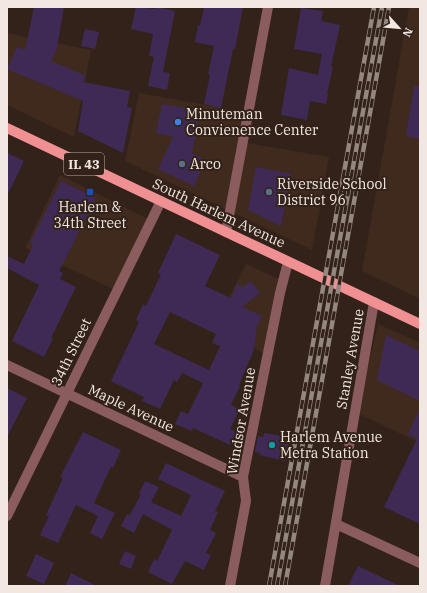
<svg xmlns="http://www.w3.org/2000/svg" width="427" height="593" font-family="'IBM Plex Serif',serif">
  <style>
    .built { fill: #402a1e }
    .building { fill: #3f2a55; fill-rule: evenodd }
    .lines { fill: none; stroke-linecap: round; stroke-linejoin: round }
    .minor { stroke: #8b5c5d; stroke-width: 10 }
    .major { stroke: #f09093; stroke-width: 10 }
    .rail-casing { stroke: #948780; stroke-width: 4.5 }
    .rail { stroke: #32221a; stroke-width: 3; stroke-dasharray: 9; stroke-linecap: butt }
    .shop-dot { fill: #3f7fe0; stroke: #32221a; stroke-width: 1.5 }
    .service-dot { fill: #5c6f8a; stroke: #32221a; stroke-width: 1.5 }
    .transit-dot { fill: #1a4fb4; stroke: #32221a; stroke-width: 1.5 }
    .culture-dot { fill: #0f9aa8; stroke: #32221a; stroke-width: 1.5 }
    .labels { text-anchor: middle; stroke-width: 4; stroke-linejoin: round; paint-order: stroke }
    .shield { fill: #32221a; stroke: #b8aca5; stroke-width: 1 }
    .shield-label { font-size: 13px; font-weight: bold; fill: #f2e7e1 }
    .poi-label { font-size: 14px; fill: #f2e7e1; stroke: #32221a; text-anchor: start }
    .street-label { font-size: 14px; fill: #f2e7e1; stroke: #32221a }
  </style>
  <rect width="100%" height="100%" fill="#32221a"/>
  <path class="built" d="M409,7H420V299L362,271Z
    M7,33L91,50L74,137L7,105Z
    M139,93L252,113L247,143L329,157L312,250L125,161Z
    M60,175L148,219L115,290L25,248Z
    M246,264L281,280L266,354L213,329Z
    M378,324L420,343V443L357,413Z"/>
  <path class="building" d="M34,7H64L57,48L51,61L86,76L83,82L130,91L127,107L132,108L123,153L78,131L83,101L7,69L17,47L25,50Z
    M136,7L155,9L156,7L175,11L163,72L170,73L167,90L148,86L154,57L149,56L153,34L131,29Z
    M204,7H243L235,49H233L221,108L204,104L210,75L208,74L214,46L195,42L198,25L200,26Z
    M301,8L323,11L321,21L340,25L331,67H333L327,94H328L326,104L310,101L307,120L281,115L289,68L318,75L322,54L294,49Z
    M85,29L99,32L95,49L81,46Z
    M414,86H420V139L406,136Z
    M162,104L200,111L192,153L206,160L194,186L158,169L173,137L156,133Z
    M7,153L24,161L7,196Z
    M256,167L291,174L281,226L248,210Z
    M61,181L96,198L59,271L63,273L60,279L76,287L51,338L53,339L44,357L12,341L39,285L7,268V256L24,264L33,245L30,243Z
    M176,234L220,255L205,286L231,298L237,284L243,287L251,281L260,293L242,307L262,316L255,331L257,332L253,352L239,385L240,386L231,405L240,409L230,429L236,432L230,445L193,428L192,431L175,424L181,411L188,414L203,383L182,373L177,382L174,380L160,409L142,401L144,397L111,381L139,322L136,320L143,304L146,306L161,274L158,273ZM170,312L216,334L212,343L220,346L209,370L154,344Z
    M386,335L420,351V401L377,380Z
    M7,388L27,398L7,437Z
    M420,408V524L384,507L417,439L408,434Z
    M83,432L121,450L113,468L111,467L94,503L115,513L102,539L90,533L98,516L76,505L58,543L40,535L49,516L46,515L63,478L60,477Z
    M264,433L290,437L285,461L259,455L260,453L255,452L258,436L263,437Z
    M166,463L225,491L215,511L218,512L210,530L216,533L206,553L211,555L204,570L185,561L172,584L148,572L154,559L157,561L172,530L143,514L134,533L121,526L127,514L130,515L141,494L139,493L145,481L159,487L151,502L181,516L191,495L158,479Z
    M125,551L136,556L131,569L119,564Z
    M36,554L54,563L44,584L26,576Z
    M358,566L400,586H348Z
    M71,573L97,586H65Z"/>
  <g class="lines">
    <path class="minor" d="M226,232L268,7
      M7,365L243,477
      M7,516L161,201
      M336,524L420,563
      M230,586L246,501L243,477L280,293L288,262
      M325,586L374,302"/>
    <path class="major" d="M7,128L420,324"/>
    <g class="rail-casing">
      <path id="rail" d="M269,586L374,7
        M277,586L382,7
        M285,586L389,7"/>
    </g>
    <use href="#rail" class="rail"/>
  </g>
  <circle class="shop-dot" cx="178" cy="122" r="4"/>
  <g class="service-dot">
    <circle cx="182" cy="164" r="4"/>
    <circle cx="269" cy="192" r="4"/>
  </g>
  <rect class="transit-dot" x="86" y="188" width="8" height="8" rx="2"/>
  <circle class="culture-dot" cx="272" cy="445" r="4"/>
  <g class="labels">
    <rect class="shield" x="64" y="153" width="40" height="22" rx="3"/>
    <g class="shield-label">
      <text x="84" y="169">IL 43</text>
    </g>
    <g class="poi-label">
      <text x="186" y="119">Minuteman<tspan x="186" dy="16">Convienence Center</tspan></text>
      <text x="190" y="169">Arco</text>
      <text x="277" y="189">Riverside School<tspan x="277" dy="16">District 96</tspan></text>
      <text x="90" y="212" text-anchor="middle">Harlem &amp;<tspan x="90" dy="16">34th Street</tspan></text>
      <text x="280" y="442">Harlem Avenue<tspan x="280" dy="16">Metra Station</tspan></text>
    </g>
    <g class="street-label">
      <text transform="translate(219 213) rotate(25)" y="5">South Harlem Avenue</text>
      <text transform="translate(71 352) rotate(-64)" y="5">34th Street</text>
      <text transform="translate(350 359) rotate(-80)" y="5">Stanley Avenue</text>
      <text transform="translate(131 408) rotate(25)" y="5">Maple Avenue</text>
      <text transform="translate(241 421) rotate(-80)" y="5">Windsor Avenue</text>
    </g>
  </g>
  <rect width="427" height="593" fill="none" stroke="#f2e7e1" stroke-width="16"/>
  <g transform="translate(399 28) rotate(117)" stroke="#32221a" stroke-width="3" paint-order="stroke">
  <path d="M0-3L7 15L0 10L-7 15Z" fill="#f2e7e1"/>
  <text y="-6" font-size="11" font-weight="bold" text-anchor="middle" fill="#f2e7e1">N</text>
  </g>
</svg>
